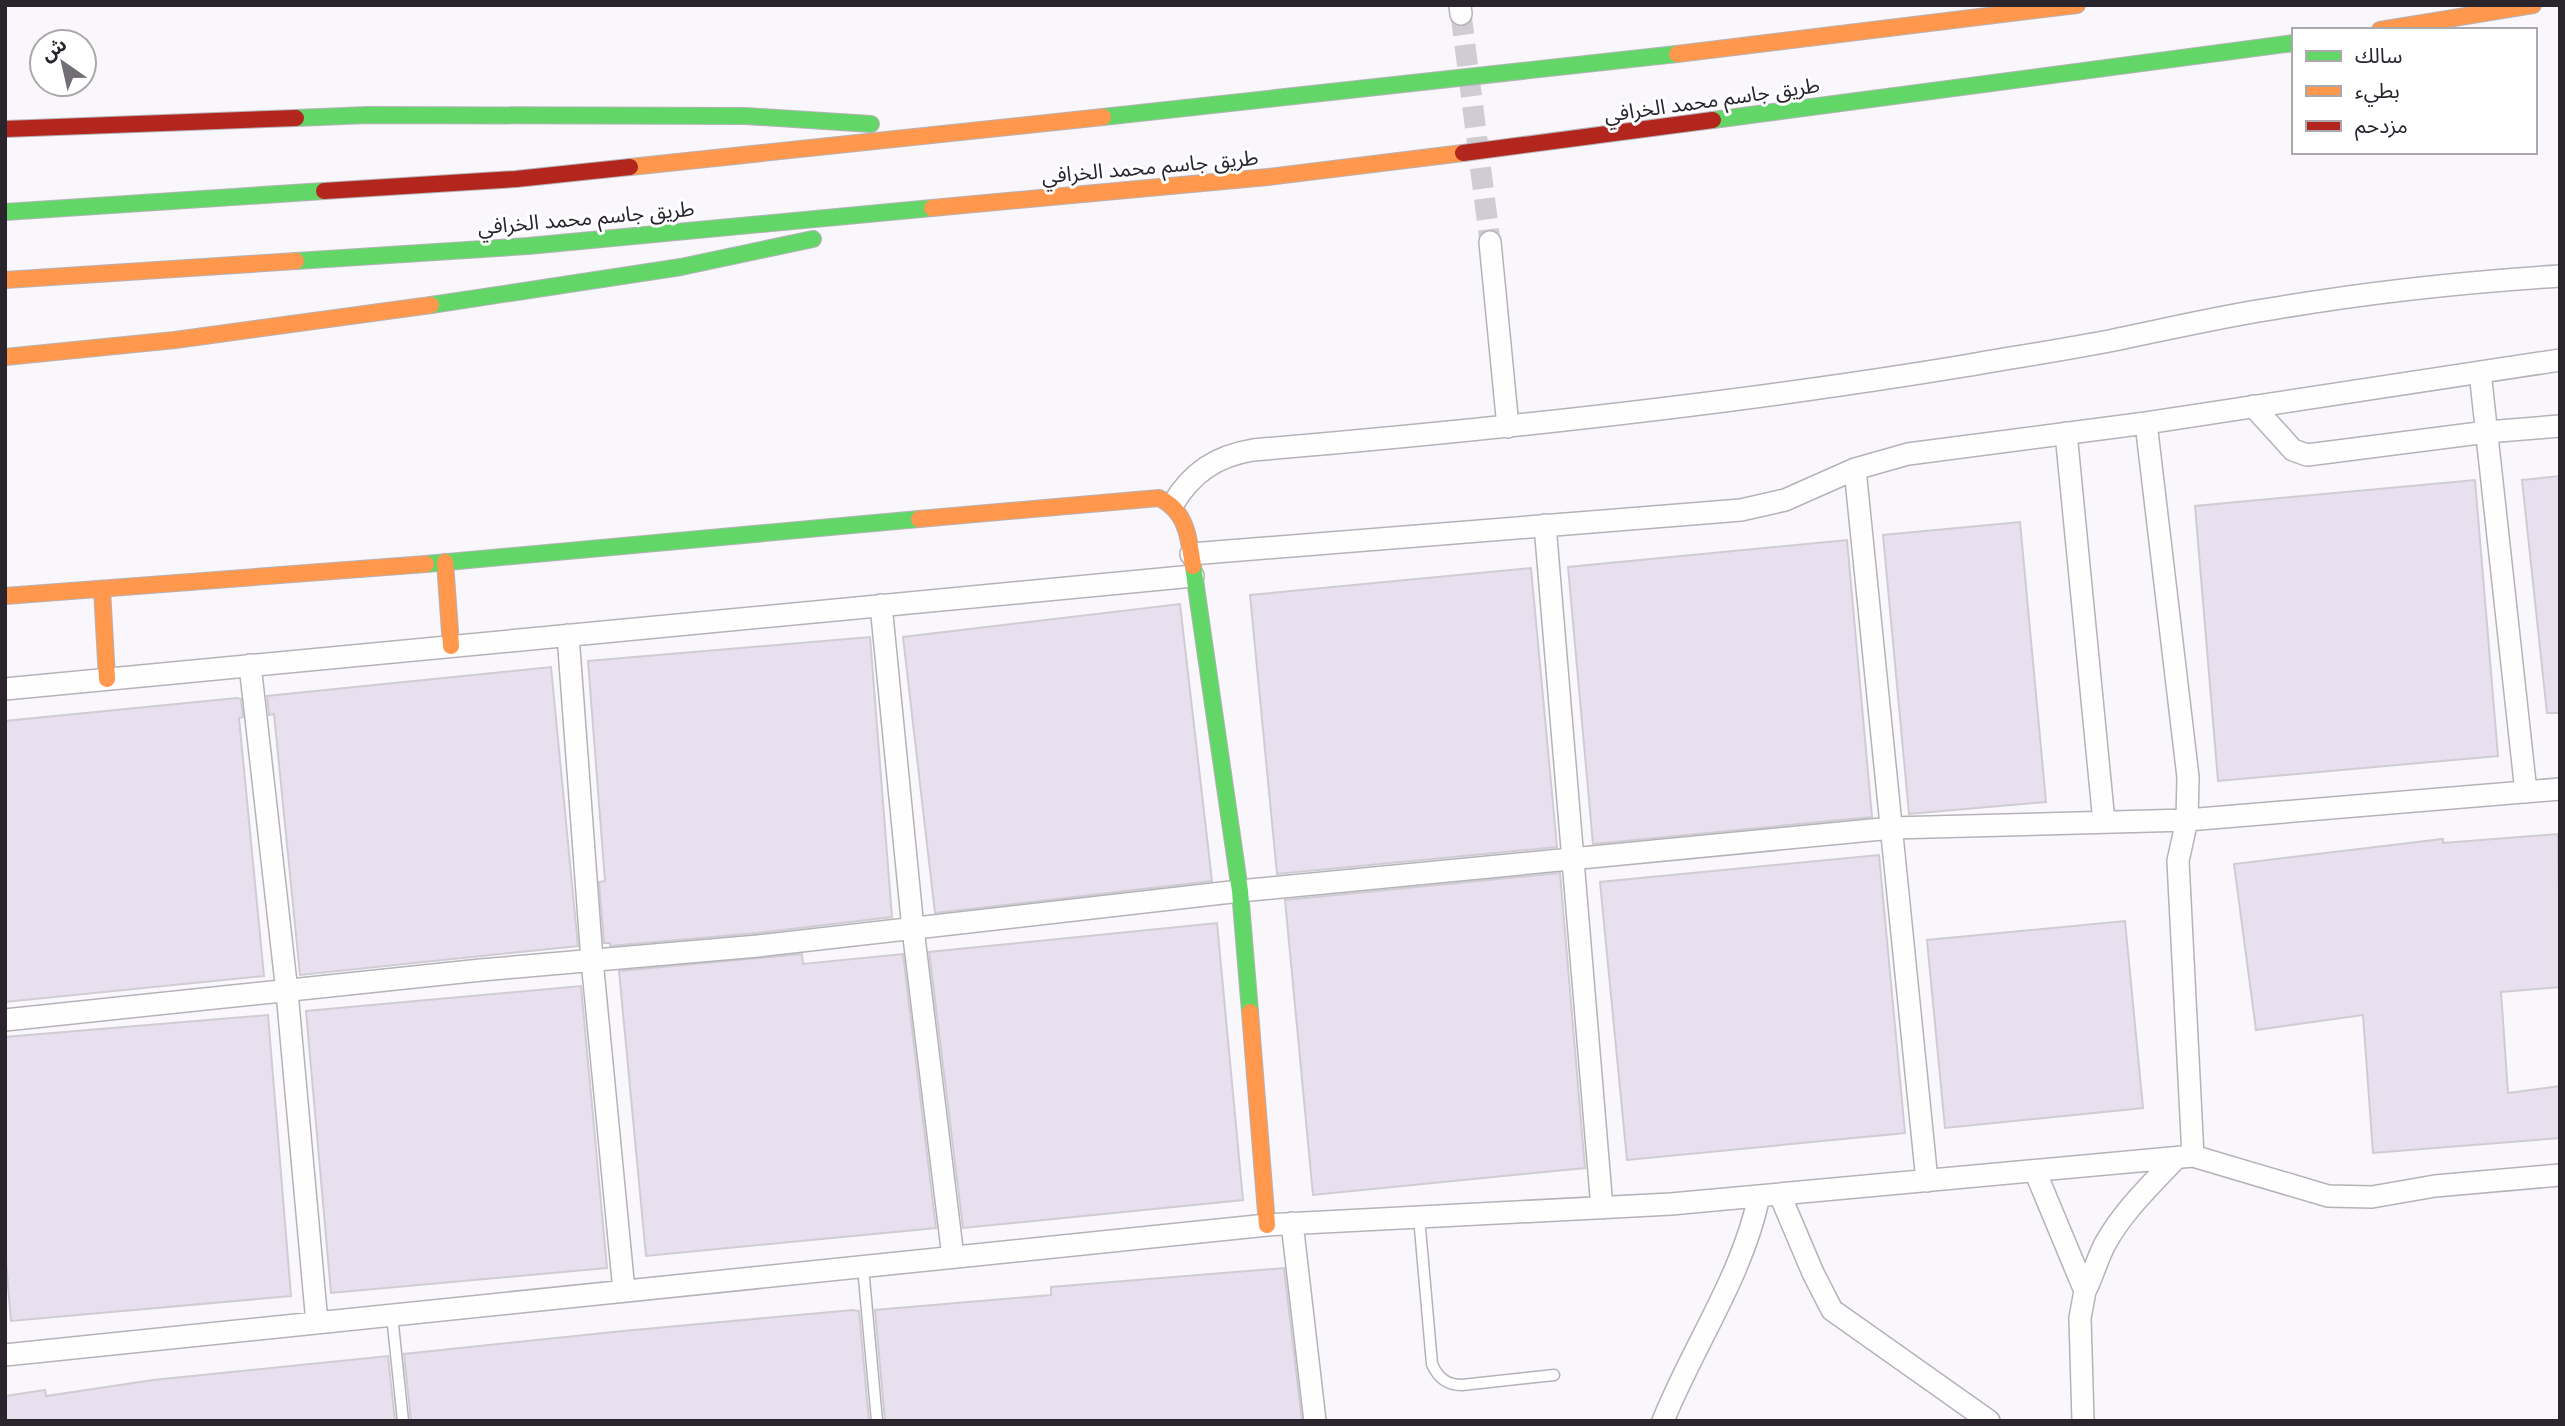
<svg xmlns="http://www.w3.org/2000/svg" width="2565" height="1426" font-family="'Open Sans','Noto Sans Arabic',sans-serif">
  <style>
    .building { fill: #e8e0ee; stroke: #d0ccd3; stroke-width: 2 }
    .lines { fill: none; stroke-linecap: round; stroke-linejoin: round }
    .street-tunnel { stroke: #d0ccd3; stroke-width: 21; stroke-dasharray: 21 10; stroke-linecap: butt }
    .lane-casing { stroke: #b5b2b8; stroke-width: 13 }
    .street-casing { stroke: #b5b2b8; stroke-width: 24 }
    .fast-casing { stroke: #b5b2b8; stroke-width: 18 }
    .slow-casing { stroke: #b5b2b8; stroke-width: 18 }
    .jam-casing { stroke: #b5b2b8; stroke-width: 18 }
    .lane { stroke: #fefeff; stroke-width: 10 }
    .street { stroke: #fefeff; stroke-width: 21 }
    .fast { stroke: #63d668; stroke-width: 16 }
    .slow { stroke: #ff974d; stroke-width: 16 }
    .jam { stroke: #b3261e; stroke-width: 16 }
    .labels { text-anchor: middle; stroke-width: 6; stroke-linejoin: round; paint-order: stroke }
    .street-label { font-size: 21px; fill: #2a252d; stroke: #fff }
  </style>
  <rect width="100%" height="100%" fill="#f9f6fc"/>
  <path class="building" d="M2560,476V713H2547L2522,480Z
    M2475,480L2498,756L2218,781L2195,506Z
    M2020,522L2046,802L1909,814L1883,535Z
    M1847,540L1872,817L1593,844L1568,567Z
    M1531,568L1557,847L1277,874L1250,595Z
    M1180,604L1212,881L935,913L903,637Z
    M870,637L892,917L757,933L610,946V943H604L599,882L605,881L588,661Z
    M551,667L578,946L300,975L274,714L269,715L267,696Z
    M237,698L241,699L243,717L239,718L264,976L5,1002V721Z
    M2558,834L2560,987L2501,992L2508,1093L2560,1086V1138L2373,1153L2363,1015L2256,1030L2234,864L2443,839V843Z
    M1879,855L1905,1133L1627,1160L1600,882Z
    M1560,873L1585,1168L1313,1195L1285,900Z
    M2125,921L2143,1108L1945,1128L1927,940Z
    M1217,923L1243,1200L963,1228L929,952Z
    M802,954L803,964L903,954L936,1228L646,1256L619,971Z
    M581,986L607,1268L331,1293L306,1011Z
    M268,1015L291,1296L11,1321L5,1250V1037Z
    M1284,1268L1302,1421H885L875,1310L1051,1295V1287Z
    M853,1310L859,1311L869,1421H411L404,1354L623,1331Z
    M388,1356L395,1421H5V1396L45,1390L46,1396L153,1380Z"/>
  <g class="lines">
    <path class="street-tunnel" d="M1461,14L1490,242"/>
    <g class="lane-casing">
      <path id="lane" d="M1419,1217L1432,1364C1438,1378 1447,1385 1462,1385L1554,1375
        M863,1267L877,1421
        M392,1315L403,1421"/>
    </g>
    <g class="street-casing">
      <path id="street" d="M1460,5L1461,14
        M1490,242L1508,427
        M2480,372L2526,792
        M2253,406L2293,450L2307,455L2487,432L2560,426
        M2146,423L2188,777L2187,820L2178,861L2193,1156
        M2066,433L2104,822
        M1855,469L1927,1181
        M1173,504C1192,472 1217,456 1253,450C1491,430 1728,405 1964,366C2014,357 2064,350 2114,340C2168,329 2222,316 2277,308C2370,292 2465,282 2560,276
        M1545,525L1602,1208
        M1191,554L1741,510L1785,500L1855,469L1908,454L2146,423L2560,360
        M881,605L913,929L953,1257
        M568,635L592,960L624,1291
        M250,665L287,992L317,1323
        M5,689L1193,576
        M5,1020L481,970L758,946L1240,891L1892,828L2187,820L2560,789
        M2035,1171L2085,1291L2080,1318L2083,1421
        M1780,1195L1813,1273L1832,1310L1989,1421
        M1292,1223L1315,1421
        M2085,1291C2093,1276 2097,1259 2105,1244C2123,1211 2151,1185 2176,1158
        M5,1355L1267,1225L1671,1204L2193,1156L2328,1196L2372,1197L2435,1186L2560,1175
        M1663,1421C1693,1346 1743,1275 1759,1196"/>
    </g>
    <g class="fast-casing">
      <path id="fast" d="M1103,117L1677,54
        M296,118L368,115L745,116L871,124
        M1713,120L2294,43
        M5,212L324,191
        M296,261L528,246L932,208
        M431,305L681,267L813,239
        M426,564L919,519
        M1193,566L1240,891L1250,1012"/>
    </g>
    <g class="slow-casing">
      <path id="slow" d="M2380,30L2533,5
        M1677,54L2077,5
        M630,167L1103,117
        M932,208L1268,177L1463,153
        M5,280L296,261
        M5,357L175,340L431,305
        M919,519L1159,498C1187,511 1189,539 1193,566
        M445,562L451,646
        M102,589L107,679
        M5,596L426,564
        M1250,1012L1267,1225"/>
    </g>
    <g class="jam-casing">
      <path id="jam" d="M5,129L296,118
        M1463,153L1713,120
        M324,191L516,179L630,167"/>
    </g>
    <use href="#lane" class="lane"/>
    <use href="#street" class="street"/>
    <use href="#fast" class="fast"/>
    <use href="#slow" class="slow"/>
    <use href="#jam" class="jam"/>
  </g>
  <g class="labels">
    <g class="street-label">
      <text transform="translate(1712 100) rotate(-8)" y="7">طريق جاسم محمد الخرافي</text>
      <text transform="translate(1150 167) rotate(-5)" y="7">طريق جاسم محمد الخرافي</text>
      <text transform="translate(586 218) rotate(-5)" y="7">طريق جاسم محمد الخرافي</text>
    </g>
  </g>
  <rect width="2565" height="1426" fill="none" stroke="#2a252d" stroke-width="14"/>
  <rect x="2292" y="28" width="245" height="126" fill="#ffffff" stroke="#aaa8ab" stroke-width="2"/>
  <rect x="2306" y="51" width="35" height="10" fill="#63d668" stroke="#aaa8ab" stroke-width="2"/>
  <text x="2355" y="63" font-size="21" fill="#2a252d">سالك</text>
  <rect x="2306" y="86" width="35" height="10" fill="#ff974d" stroke="#aaa8ab" stroke-width="2"/>
  <text x="2355" y="98" font-size="21" fill="#2a252d">بطيء</text>
  <rect x="2306" y="121" width="35" height="10" fill="#b3261e" stroke="#aaa8ab" stroke-width="2"/>
  <text x="2355" y="133" font-size="21" fill="#2a252d">مزدحم</text>
  <g transform="translate(63 63) rotate(326)"><circle r="33" fill="#ffffff" stroke="#aaa8ab" stroke-width="2"/>
  <path d="M0-5L12 26L0 18L-12 26Z" fill="#726e75"/>
  <text y="-10" font-size="19" font-weight="bold" text-anchor="middle" fill="#2a252d">ش</text>
  </g>
</svg>
